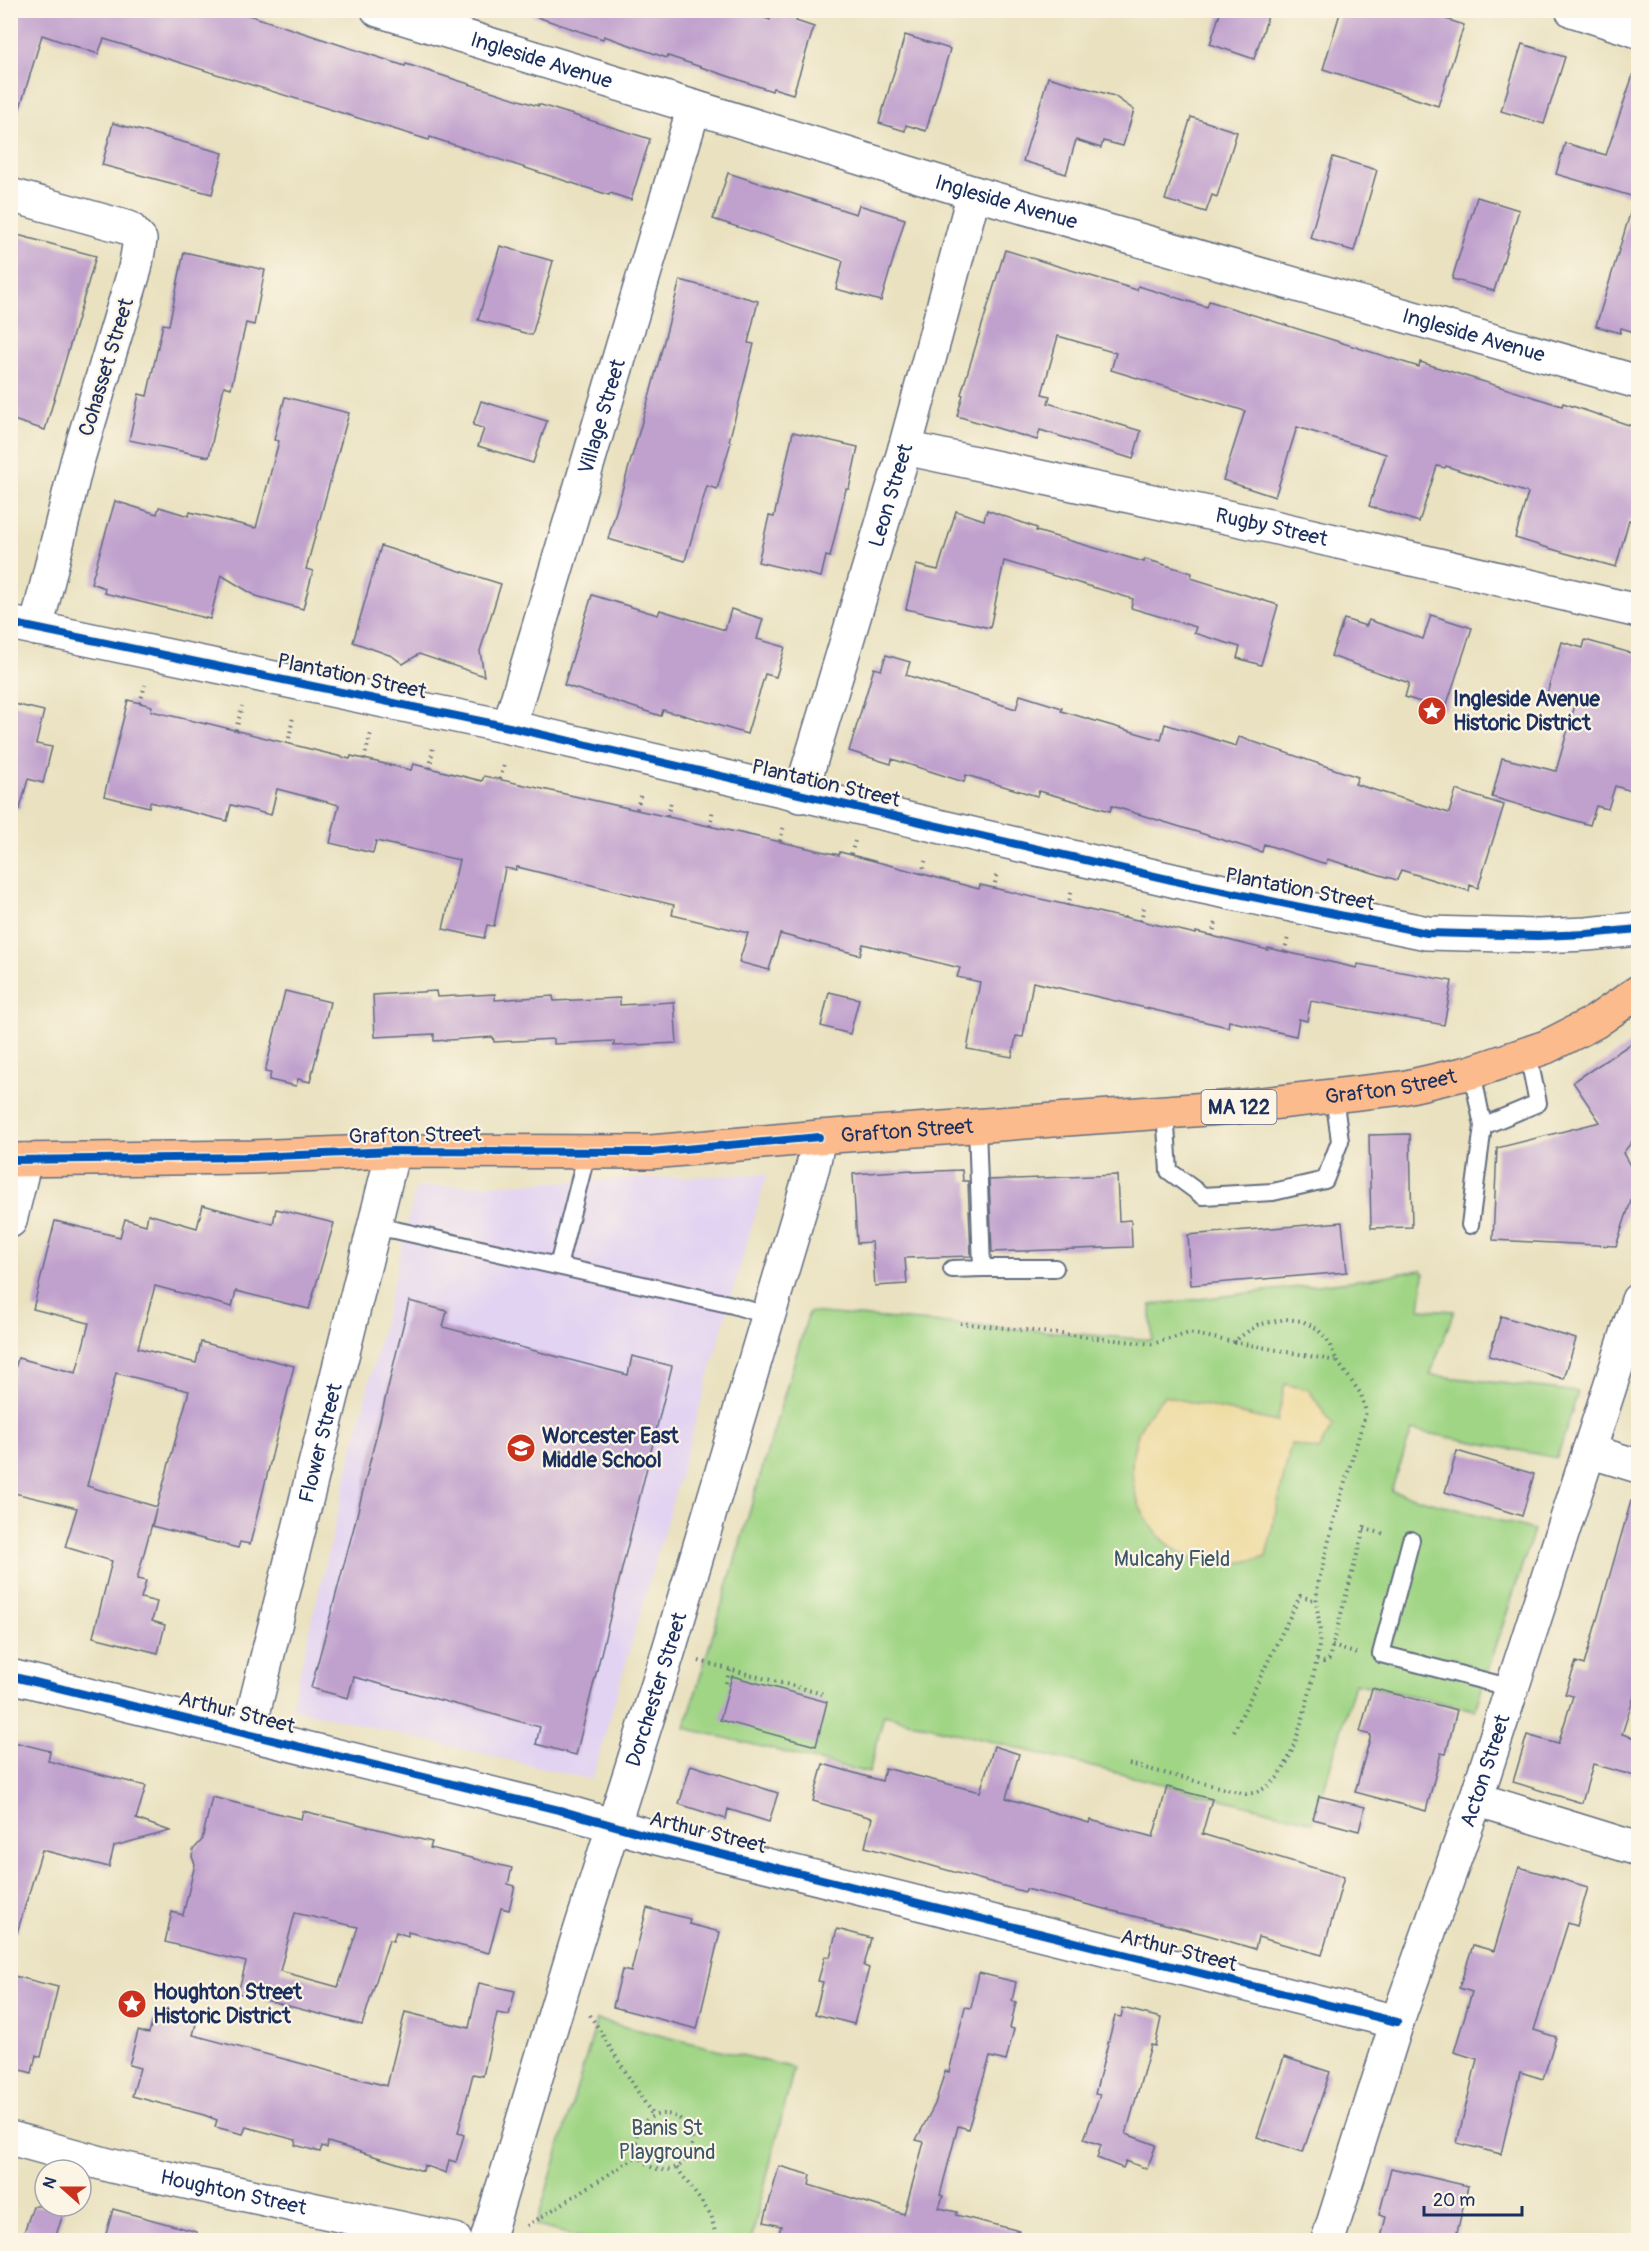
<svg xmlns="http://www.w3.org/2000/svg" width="1649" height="2251" font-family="Pangolin,sans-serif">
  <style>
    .built { fill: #e3d3f2 }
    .green { fill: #a0d585; stroke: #5e8272; stroke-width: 1.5 }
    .sand { fill: #eeda9e; stroke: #84847e; stroke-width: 1.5 }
    .building { fill: #c0a0cd; fill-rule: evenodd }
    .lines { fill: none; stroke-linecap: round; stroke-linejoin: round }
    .service-casing { stroke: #636d80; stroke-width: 20 }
    .minor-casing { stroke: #636d80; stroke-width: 36 }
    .tertiary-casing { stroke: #636d80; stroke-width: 36 }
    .trunk-casing { stroke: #636d80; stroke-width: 36 }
    .path { stroke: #636d80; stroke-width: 4; stroke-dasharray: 1.5 4.5; stroke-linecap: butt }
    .service { stroke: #fff; stroke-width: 16 }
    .minor { stroke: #fff; stroke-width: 33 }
    .tertiary { stroke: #fff; stroke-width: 33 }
    .trunk { stroke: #fbbb8d; stroke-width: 33 }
    .cycleway-casing { stroke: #fcf5e5; stroke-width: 11 }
    .cycleway { stroke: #0057b8; stroke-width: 8 }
    .labels { text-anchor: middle; stroke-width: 4.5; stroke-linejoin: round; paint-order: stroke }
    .shield { fill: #fcf5e5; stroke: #5e6a86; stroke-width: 1.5 }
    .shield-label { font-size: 20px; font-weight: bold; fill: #1b2f5e }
    .street-label { font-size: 21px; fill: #1b2f5e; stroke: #fcf5e5 }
    .poi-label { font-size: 21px; font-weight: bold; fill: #1b2f5e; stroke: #fcf5e5; text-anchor: start }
    .park-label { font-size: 21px; fill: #3c5868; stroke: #fcf5e5 }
  </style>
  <rect width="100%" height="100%" fill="#fcf5e5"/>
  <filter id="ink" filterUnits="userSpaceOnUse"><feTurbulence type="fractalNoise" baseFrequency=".0167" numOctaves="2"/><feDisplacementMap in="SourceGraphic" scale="12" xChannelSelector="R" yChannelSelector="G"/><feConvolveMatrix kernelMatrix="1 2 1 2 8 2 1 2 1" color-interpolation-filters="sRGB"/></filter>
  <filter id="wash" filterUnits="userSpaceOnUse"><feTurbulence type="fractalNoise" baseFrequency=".008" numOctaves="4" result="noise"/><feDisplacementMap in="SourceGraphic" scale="24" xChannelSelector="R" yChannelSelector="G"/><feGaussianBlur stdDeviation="1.35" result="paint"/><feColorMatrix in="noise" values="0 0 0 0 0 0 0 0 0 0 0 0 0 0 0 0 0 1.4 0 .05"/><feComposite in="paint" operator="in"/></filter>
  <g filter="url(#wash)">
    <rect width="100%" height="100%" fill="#e9e1bf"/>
    <path class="built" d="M767,1174L592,1780L291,1708L416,1187Z"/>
    <path class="green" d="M1421,1270L1424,1274L1420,1309L1454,1311L1430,1375L1578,1392L1557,1458L1412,1430L1391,1491L1534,1530L1475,1710L1355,1683L1314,1822L884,1715L869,1773L685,1728L809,1312L1152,1340L1151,1305L1366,1279Z
      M597,2020L794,2068L751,2240H592L536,2226Z"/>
    <path class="sand" d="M1285,1384L1309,1390L1333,1426L1318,1450L1291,1444L1266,1557C1251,1560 1232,1566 1216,1564C1154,1557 1117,1492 1138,1434C1143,1419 1153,1408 1164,1396L1277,1422Z"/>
    <g id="blocks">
      <path class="building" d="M10,10H233L405,66L406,64L538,106V104L650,139L631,200L610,193L609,195L430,137L429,140L104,39L98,54L42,35L17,118L10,117Z
        M532,10H741L770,20L773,10H799L796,21L814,27L793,94L773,88L772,91L668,56L667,58L604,36L603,39L531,15Z
        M1221,10H1270L1254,59L1210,44Z
        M1341,10H1418L1464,25L1438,106L1323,69Z
        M905,35L950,49L926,131L906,125L905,131L879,123Z
        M1522,44L1565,57L1544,124L1501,111Z
        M1634,72L1638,73V198L1556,174L1565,143L1606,155Z
        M1048,77L1114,96L1134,110L1123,146L1103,141L1101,148L1076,140L1066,174L1023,161Z
        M1191,117L1237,132L1217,197L1212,195L1206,212L1165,200Z
        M113,123L223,153L212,194L102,165Z
        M1333,157L1377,170L1354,251L1310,238Z
        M728,173L856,214L859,205L905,219L881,301L836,289L843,261L713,219Z
        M1477,197L1519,210L1494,291L1452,279Z
        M1632,207L1638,208V333L1621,328L1620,333L1596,326Z
        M10,233L96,256L45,430L10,419Z
        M500,246L553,261L532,335L478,320Z
        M1005,250L1137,290L1138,286L1207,307L1209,301L1419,367L1420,362L1562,406L1563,403L1638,428V523L1629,520L1616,567L1565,553L1515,538L1528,493L1446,466L1445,468L1437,466L1419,522L1369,506L1386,454L1297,427L1275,497L1223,480L1245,411L1111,370L1116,353L1058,336L1042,394L1050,396L1048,403L1141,431L1133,459L1040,430L1037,440L957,416L963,395L961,394Z
        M184,252L265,270L254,325L246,323L231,388L224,386L209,457L129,440L139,394L147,396L163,324L169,325Z
        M680,280L758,301L748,343L754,344L729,441L731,442L717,489L707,486L685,561L608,539L650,394Z
        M285,397L349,413L306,569L313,571L303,609L256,596L221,575L210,619L104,593L105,588L91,583L115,501L157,514L159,507L189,516L190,512L256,528L279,441L274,440Z
        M481,401L547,421L533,463L478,446L484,429L473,425Z
        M793,432L858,447L849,489H846L830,557L826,556L821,577L758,562L769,516L774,517Z
        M987,510L1037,528L1036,531L1144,562L1145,559L1192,573L1191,578L1278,605L1261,665L1237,658L1240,647L1194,633L1196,627L1131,608L1133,599L1004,561L990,628L906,609L916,565L938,570L956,511L984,520Z
        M381,546L501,584L480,651L484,676L419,654L403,664L392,656L353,642Z
        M592,595L658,615L660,610L725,630L731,609L763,619L757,639L785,647L776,677L765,674L747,734L677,713L676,714L663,710L661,716L564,685Z
        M1431,615L1472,628L1445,710L1405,697L1409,683L1331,656L1344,619L1366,626L1369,620L1423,639Z
        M1585,640L1638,655V793L1615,786L1608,809L1596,806L1590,825L1492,797L1502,758L1556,771L1575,705L1546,697L1562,642L1583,648Z
        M886,655L910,662L906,675L1016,709L1020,695L1062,708L1061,711L1161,740L1165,724L1236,746L1239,737L1358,777L1355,784L1449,813L1456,790L1504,805L1478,888L1470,885L1469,891L1401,870L1397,880L1327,859L1326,864L1264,844L1262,852L1112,806L1110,811L1039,791L1037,796L966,775L964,782L892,759L891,764L849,751L874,668L881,670Z
        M128,700L152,706L151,711L206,724V723L350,759L351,756L411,770L413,764L482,781L484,776L839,855L840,852L979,889L980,885L1124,918V917L1196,934V932L1268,950V948L1357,968L1358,964L1452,981L1444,1025L1311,1001L1307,1021L1299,1019L1296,1036L1229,1021L1228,1027L1033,982L1023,1037L1016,1036L1012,1057L967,1049L980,982L957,977L960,968L863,944L860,955L780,934L769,970L739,962L748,933L672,915L674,905L517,867L516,870L505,868L494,926L487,925L484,938L443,929L459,860L376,841L373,853L330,843L339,805L277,789L271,815L231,805L227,821L150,802L149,807L104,796Z
        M10,703L44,711L36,744L52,747L43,783L28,779L20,809L10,808Z
        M285,991L330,1002L310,1082L298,1079L296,1086L269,1080L271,1073L265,1072Z
        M436,991L437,997L495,994V1000L553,996L554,1001L620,998V1005L674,1002L677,1043L614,1046V1041L554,1044V1039L494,1042L493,1037L434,1041V1034L375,1037L373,995Z
        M829,992L859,999L850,1034L821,1026Z
        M1638,1039V1134L1623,1153L1638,1180L1616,1246L1493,1240L1497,1148L1600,1122L1573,1082Z
        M1410,1134L1412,1227L1371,1228L1369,1135Z
        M912,1170V1172L962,1170L963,1181H968L971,1256L905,1258L907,1284L875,1286L872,1242L857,1243L853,1174Z
        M1117,1175L1119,1221L1131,1220L1132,1247L992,1252L989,1180Z
        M203,1205L273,1224L276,1209L334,1223L309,1309L236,1291L232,1307L155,1286L138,1348L196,1363L201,1342L294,1366L250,1544L240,1542L238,1548L152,1526L156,1509L137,1579L146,1581L141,1598L157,1602L152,1621L165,1625L158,1653L93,1637L112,1561L65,1547L77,1508L10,1492V1387L18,1358L76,1373L89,1323L33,1309L55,1221L120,1237L125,1219L146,1225L148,1214L197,1228ZM116,1373L189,1391L157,1507L87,1486Z
        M1342,1222L1347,1272L1191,1285L1188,1235Z
        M409,1301L447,1311L443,1327L628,1375L632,1356L672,1366L576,1755L536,1744L540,1727L354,1677L348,1698L311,1688L355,1523Z
        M1501,1316L1576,1339L1564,1379L1489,1356Z
        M1457,1451L1534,1474L1522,1516L1445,1492Z
        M1631,1501L1638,1502V1684L1622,1734L1638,1739V1777L1593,1764L1582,1803L1513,1782L1527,1735L1558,1744L1573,1696L1565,1694L1576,1662L1584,1665Z
        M732,1676L827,1702L816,1746L720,1720Z
        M1372,1688L1457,1710L1446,1754L1441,1753L1426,1811L1355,1792L1371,1735L1360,1732Z
        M10,1741L50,1751L48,1761L146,1786L136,1819L170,1831L114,1846L109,1867L42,1850L17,1933L10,1932Z
        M994,1746L1019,1754L1006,1798L1089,1823L1090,1820L1153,1837L1167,1787L1212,1799L1202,1834L1344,1877L1322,1955L1258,1937L1255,1949L1208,1935L1026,1889L1025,1892L865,1847L872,1818L813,1801L823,1764L882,1781L885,1768L980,1792Z
        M691,1765L778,1793L769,1822L728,1809L726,1819L679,1804Z
        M1319,1796L1365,1807L1359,1831L1313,1819Z
        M212,1797L301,1819L303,1811L432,1842L430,1848L512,1868L508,1884L515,1886L509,1910L501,1908L489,1953L408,1932V1936L396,1932L393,1941L389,1940L362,2025L238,1993L246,1962L165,1942L172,1912L183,1915L195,1864L192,1857L193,1850L202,1840ZM295,1913L358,1927L338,1987L280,1971Z
        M1519,1867L1588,1887L1577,1926L1568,1923L1534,2030L1556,2037L1543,2079L1520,2072L1501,2154L1457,2143L1477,2059L1454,2052L1472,1992L1459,1988L1473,1945L1494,1951Z
        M647,1908L690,1919L689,1924L720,1932L697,2029L613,2007L622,1970L631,1972Z
        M837,1929L871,1938L864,1966L869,1968L854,2024L815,2014L823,1982L818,1981L825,1956L830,1957Z
        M979,1973L1016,1982L1012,2001L1016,2002L1010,2028L1014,2029L1006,2061L990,2057L968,2129L958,2126L940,2195L943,2196L939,2208L957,2212L956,2215L1020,2231L1018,2241H777L781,2226L764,2222L779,2166L811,2175L809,2185L904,2214L924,2142L916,2140L935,2104L945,2071L949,2072L965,2007L971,2008Z
        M10,1975L58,1987L41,2057L36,2055L32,2073L10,2067Z
        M479,1983L515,1991L509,2015L497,2013L483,2076L473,2074L458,2133L464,2135L456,2162L449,2160L446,2173L424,2165L423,2171L328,2142L327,2148L322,2146L320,2152L295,2145L296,2140L246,2127L243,2134L215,2127L217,2120L204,2115L132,2096L140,2068L129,2065L138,2031L149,2033L155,2012L196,2024L193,2035L387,2086L405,2012L469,2028Z
        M1123,2008L1161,2018L1155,2046L1151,2045L1126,2134L1156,2145L1147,2169L1126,2161L1123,2168L1097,2158L1101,2145L1084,2139L1100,2095L1095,2094L1115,2016L1121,2017Z
        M1284,2057L1330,2072L1303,2152L1257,2137Z
        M1391,2168L1468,2186L1455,2241H1380L1386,2217L1379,2215Z
        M33,2206H66L54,2241H21Z
        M113,2209L197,2232L196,2241H104Z"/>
    </g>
  </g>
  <g filter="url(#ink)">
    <use href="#blocks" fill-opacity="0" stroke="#636d80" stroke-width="1.5"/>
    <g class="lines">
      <g class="service-casing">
        <path id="service" d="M1472,1072L1483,1126L1538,1103L1528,1054
          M1165,1112L1169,1171L1203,1196L1273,1192L1325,1180L1340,1141L1334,1096
          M977,1127L982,1268H1055
          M1470,1225L1483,1126
          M374,1227L395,1230L733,1305L769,1316
          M558,1266L587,1152
          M952,1269L982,1268
          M1411,1540L1381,1654L1512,1688"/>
      </g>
      <g class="minor-casing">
        <g id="minor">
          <path id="s1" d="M378,10L974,193L1638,382"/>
          <path d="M1572,10L1638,31"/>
          <path d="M10,195L129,228L140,240L135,269L77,462L36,629"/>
          <path id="s2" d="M905,448L1269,526L1638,611"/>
          <path id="s3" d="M509,727L694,107"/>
          <path id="s4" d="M800,796L905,448L974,193"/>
          <path d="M10,1221L25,1160"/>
          <path d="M1589,1451L1638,1466"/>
          <path d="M10,1676L563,1811L657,1838L1397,2022"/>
          <path id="s5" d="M248,1734L393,1151"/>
          <path d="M1476,1799L1638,1849"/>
          <path id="s6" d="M10,2138L112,2166L455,2240"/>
          <path id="s7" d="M1328,2240L1397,2022L1476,1799L1638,1300"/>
        </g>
      </g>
      <g class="tertiary-casing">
        <g id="tertiary">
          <path d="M10,623L509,727L1189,884L1427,933L1538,936L1587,934L1638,929"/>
          <path id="s8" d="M487,2240L576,1944L668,1653L813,1166L819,1137"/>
        </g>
      </g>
      <g class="trunk-casing">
        <g id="trunk">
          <path id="s9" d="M10,1160L252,1157L393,1151L651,1152L819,1137L1235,1107L1402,1088L1472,1072L1546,1047L1595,1022L1638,992"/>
        </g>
      </g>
      <path class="path" d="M140,703L145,685
        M236,730L242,706
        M288,744L293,717
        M364,759L371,733
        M430,768L433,747
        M500,779L505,762
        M637,809L641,792
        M667,816L672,799
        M710,826L713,809
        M780,841L784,825
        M851,854L855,841
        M922,874L926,858
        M994,889L997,872
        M1068,906L1072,889
        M1141,921L1144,907
        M1212,936L1216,922
        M1284,952L1288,938
        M960,1323L1152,1344L1189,1333L1233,1342L1257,1325L1286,1319L1302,1321L1316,1328L1327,1339L1337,1361L1361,1394L1366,1412C1352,1460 1336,1508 1325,1557C1322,1569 1318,1581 1317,1593C1315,1606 1320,1621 1320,1634C1319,1662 1296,1758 1277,1778C1269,1787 1258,1793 1246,1794L1125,1763
        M1234,1342L1336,1361
        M1364,1529L1386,1534
        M1332,1646L1358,1654
        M1317,1660L1324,1662L1329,1659L1365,1525
        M699,1661L823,1694
        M726,1683L730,1669
        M1234,1731L1300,1596L1317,1601
        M590,2015L653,2116
        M636 2142a28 28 0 1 1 56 0a28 28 0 1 1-56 0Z
        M677,2168L711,2215L717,2240
        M527,2226L639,2155"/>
      <use href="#service" class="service"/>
      <use href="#minor" class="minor"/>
      <use href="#tertiary" class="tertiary"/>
      <use href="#trunk" class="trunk"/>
      <g class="cycleway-casing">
        <path id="cycleway" d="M10,623L509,727L1189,884L1427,933L1538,936L1587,934L1638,929
          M10,1160L252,1157L393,1151L651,1152L819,1137
          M10,1676L563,1811L657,1838L1397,2022"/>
      </g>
      <use href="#cycleway" class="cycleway"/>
    </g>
  </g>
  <defs>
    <g id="sight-disc" transform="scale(1.5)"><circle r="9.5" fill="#c8321e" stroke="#fcf5e5"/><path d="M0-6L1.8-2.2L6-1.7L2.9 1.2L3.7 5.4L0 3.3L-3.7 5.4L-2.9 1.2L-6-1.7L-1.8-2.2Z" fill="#fff"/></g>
    <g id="school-disc" transform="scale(1.5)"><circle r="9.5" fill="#c8321e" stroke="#fcf5e5"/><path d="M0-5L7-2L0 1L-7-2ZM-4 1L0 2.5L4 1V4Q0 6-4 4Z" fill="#fff"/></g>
  </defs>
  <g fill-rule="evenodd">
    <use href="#sight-disc" x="1432" y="711"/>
    <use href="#school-disc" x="521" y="1448"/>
    <use href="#sight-disc" x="132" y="2004"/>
  </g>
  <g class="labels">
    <rect class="shield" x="1201.5" y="1090" width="75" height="34" rx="4.5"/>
    <g class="shield-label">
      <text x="1239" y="1114">MA 122</text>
    </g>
    <g class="street-label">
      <text dy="7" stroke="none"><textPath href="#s1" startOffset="171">Ingleside Avenue</textPath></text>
      <text dy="7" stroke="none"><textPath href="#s1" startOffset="657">Ingleside Avenue</textPath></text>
      <text dy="7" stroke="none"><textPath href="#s1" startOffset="1143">Ingleside Avenue</textPath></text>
      <text transform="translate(106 367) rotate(-73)" y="7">Cohasset Street</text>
      <text dy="7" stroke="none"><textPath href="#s3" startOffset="324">Village Street</textPath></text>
      <text dy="7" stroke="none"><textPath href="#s4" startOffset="314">Leon Street</textPath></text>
      <text dy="7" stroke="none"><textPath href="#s2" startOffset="375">Rugby Street</textPath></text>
      <text transform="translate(352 676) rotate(12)" y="7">Plantation Street</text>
      <text transform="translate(826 783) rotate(13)" y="7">Plantation Street</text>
      <text transform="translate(1300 889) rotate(11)" y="7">Plantation Street</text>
      <text dy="7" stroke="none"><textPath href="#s9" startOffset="1384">Grafton Street</textPath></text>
      <text dy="7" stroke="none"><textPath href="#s9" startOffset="898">Grafton Street</textPath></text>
      <text transform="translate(415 1135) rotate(-1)" y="7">Grafton Street</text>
      <text dy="7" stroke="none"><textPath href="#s5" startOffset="300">Flower Street</textPath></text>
      <text dy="7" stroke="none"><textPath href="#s8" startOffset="576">Dorchester Street</textPath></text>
      <text transform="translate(237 1712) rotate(14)" y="7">Arthur Street</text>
      <text dy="7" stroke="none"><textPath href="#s7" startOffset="495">Acton Street</textPath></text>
      <text transform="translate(708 1832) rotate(14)" y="7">Arthur Street</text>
      <text transform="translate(1179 1950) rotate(14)" y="7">Arthur Street</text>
      <text dy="7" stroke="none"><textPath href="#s6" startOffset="230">Houghton Street</textPath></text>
    </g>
    <g class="poi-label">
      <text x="1453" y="706">Ingleside Avenue<tspan x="1453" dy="24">Historic District</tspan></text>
      <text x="542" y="1443">Worcester East<tspan x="542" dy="24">Middle School</tspan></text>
      <text x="153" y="1999">Houghton Street<tspan x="153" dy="24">Historic District</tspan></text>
    </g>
    <g class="park-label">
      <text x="1172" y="1566">Mulcahy Field</text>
      <text x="667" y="2135">Banis St<tspan x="667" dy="24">Playground</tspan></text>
    </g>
  </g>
  <rect width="1649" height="2251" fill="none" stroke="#fcf5e5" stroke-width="36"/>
  <g transform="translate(63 2188) rotate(291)"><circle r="28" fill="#fcf5e5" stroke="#a2a6af" stroke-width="1.5"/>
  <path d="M0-4.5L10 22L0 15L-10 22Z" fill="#c8321e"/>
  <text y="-9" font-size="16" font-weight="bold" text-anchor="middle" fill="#1b2f5e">N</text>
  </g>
  <path d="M1424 2206v9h98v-9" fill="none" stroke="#1b2f5e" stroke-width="3"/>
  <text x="1433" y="2206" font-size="18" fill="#1b2f5e" stroke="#fcf5e5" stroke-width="4.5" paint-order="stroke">20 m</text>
</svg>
